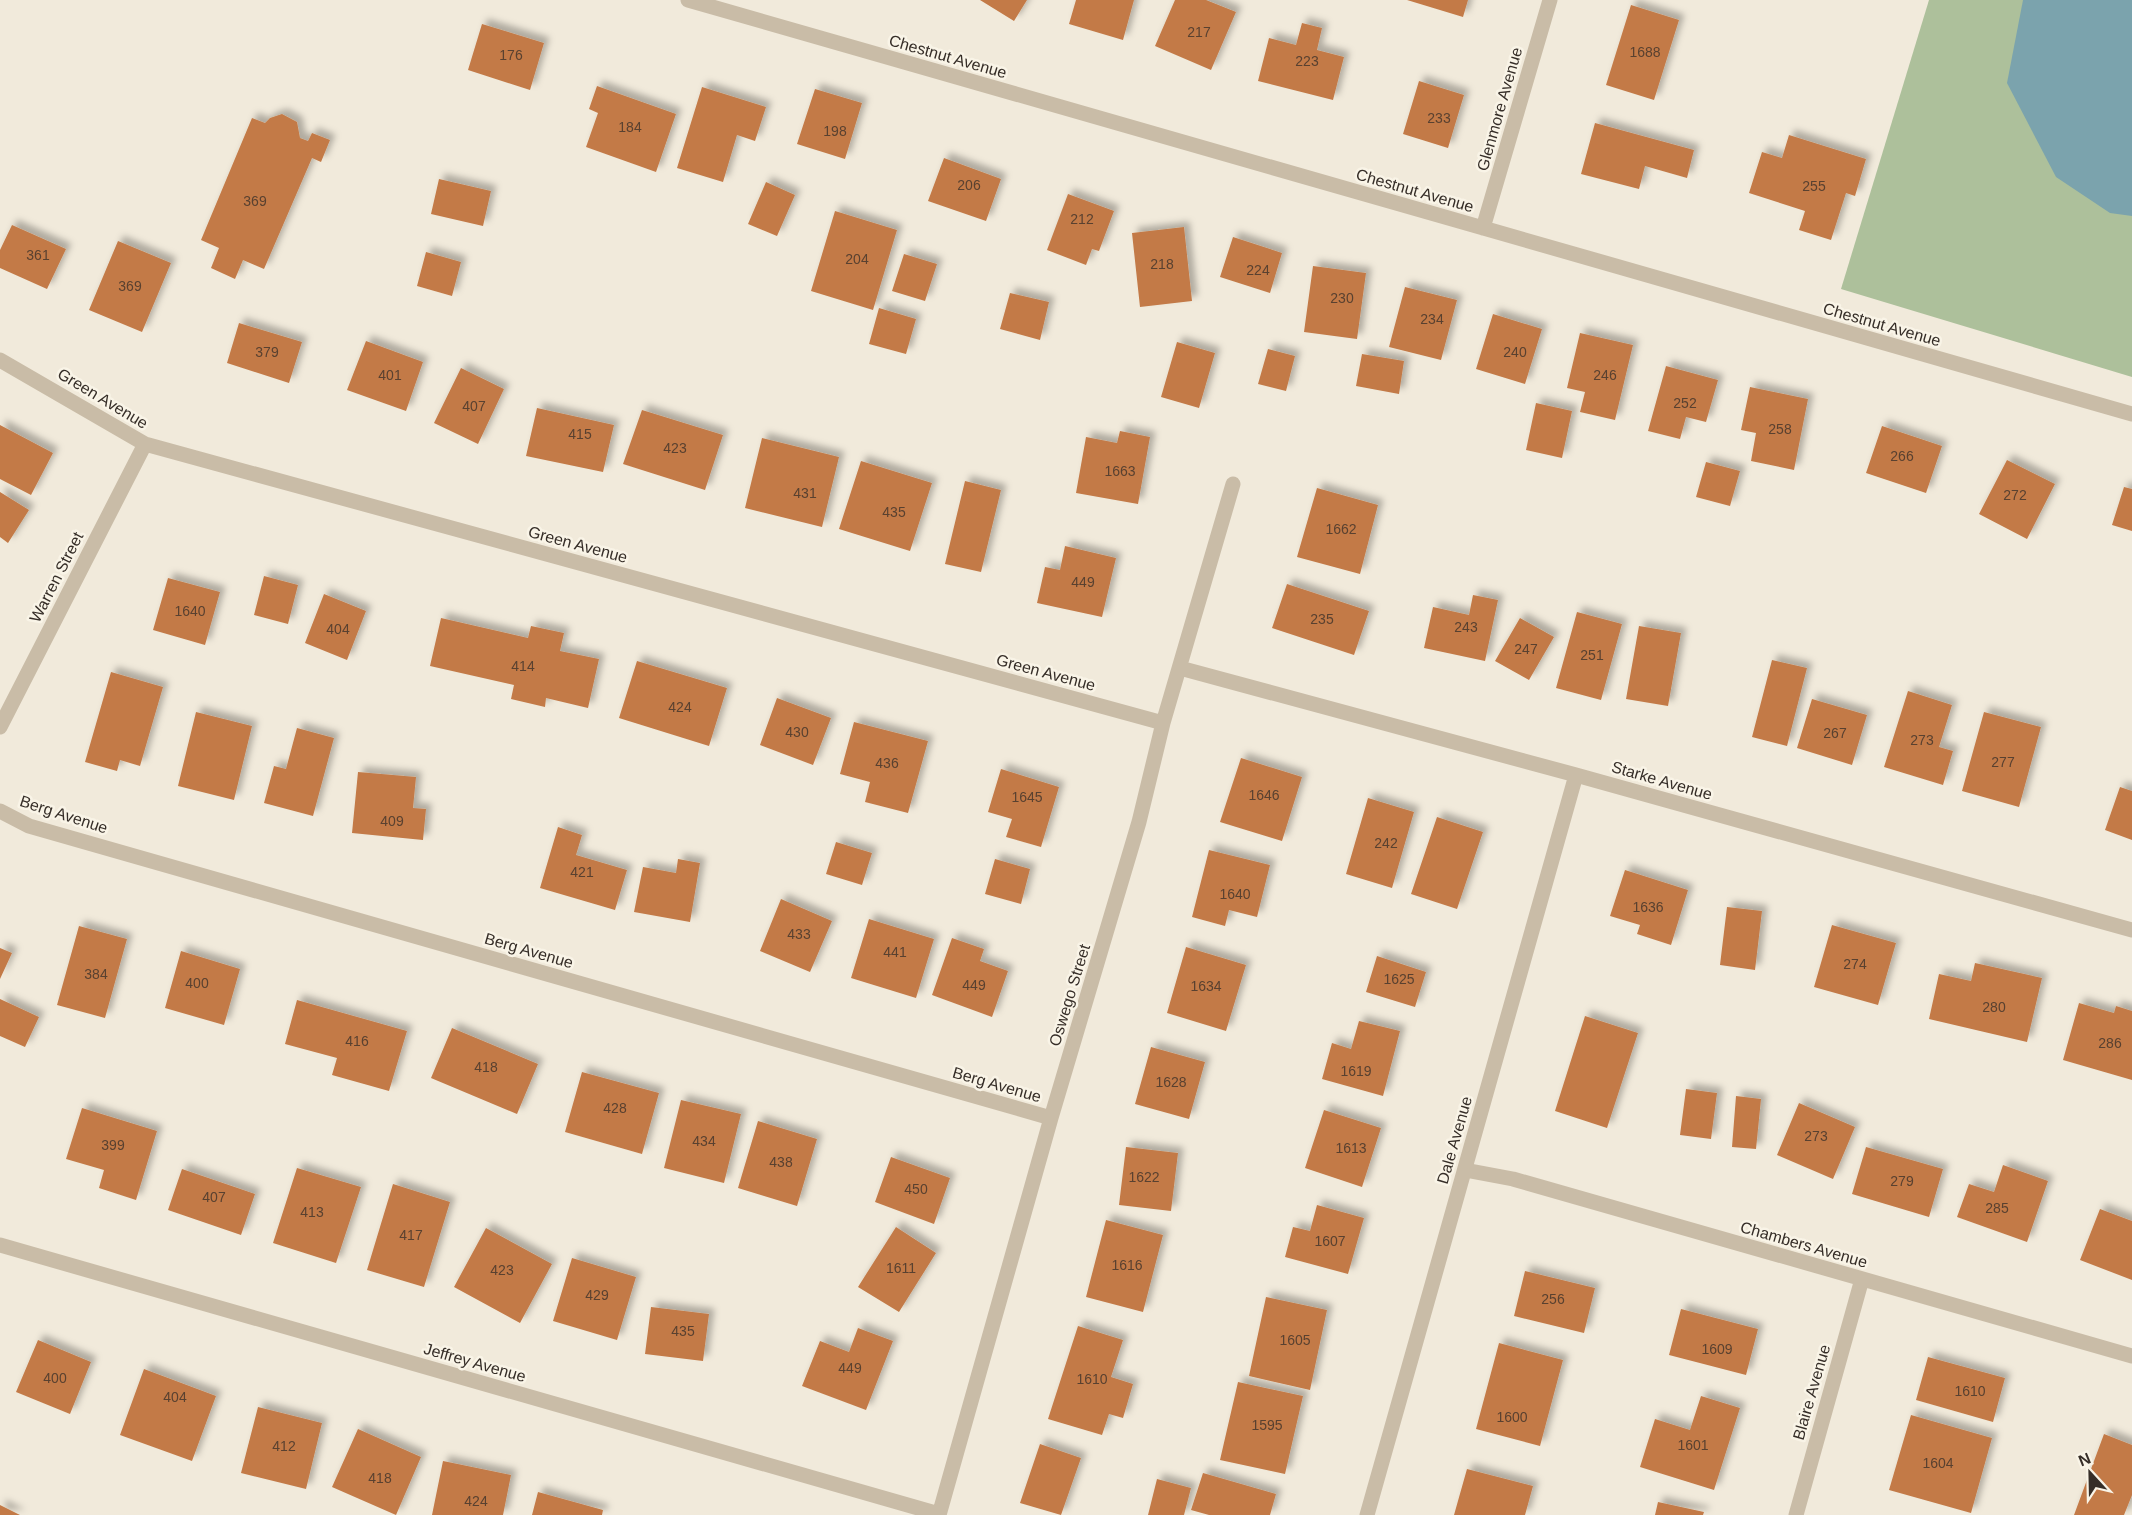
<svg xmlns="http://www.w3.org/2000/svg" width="2132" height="1515" font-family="Arial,sans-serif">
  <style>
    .green { fill: #adc09b }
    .water { fill: #7ba3ad }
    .building { fill: #c37a47; filter: url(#shadow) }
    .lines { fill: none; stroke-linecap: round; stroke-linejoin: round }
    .minor { stroke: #c9bca7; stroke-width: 15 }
    .labels { text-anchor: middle; stroke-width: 5; stroke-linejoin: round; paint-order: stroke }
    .number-label { font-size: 14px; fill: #594130 }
    .street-label { font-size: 16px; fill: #362e28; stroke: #f9f4e7 }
  </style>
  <defs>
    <filter id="shadow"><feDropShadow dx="5.5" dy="-5.5" stdDeviation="3" flood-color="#0004"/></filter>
  </defs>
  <rect width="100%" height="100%" fill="#f1eadb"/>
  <path class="green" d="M1929,0H2132V377L1841,289Z"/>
  <path class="water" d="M2023,0H2132V216L2110,213L2056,177L2007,83Z"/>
  <path class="building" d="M980,0H1027L1014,21Z
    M1076,0H1134L1123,40L1069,24Z
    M1175,0H1206L1236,12L1211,70L1155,46Z
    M1407,0H1468L1463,17Z
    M1631,5L1679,20L1654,100L1606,85Z
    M1302,23L1322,28L1317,50L1344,57L1333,100L1258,81L1269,38L1296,45Z
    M482,24L544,43L530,90L468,70Z
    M1419,81L1464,95L1448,148L1403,134Z
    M597,86L676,114L656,172L586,147L598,113L589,109Z
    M702,87L766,107L755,141L737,135L723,182L677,168Z
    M815,89L862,103L845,159L797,144Z
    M282,114L297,122L300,138L308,141L312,133L330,140L321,162L312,158L264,269L243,260L235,279L211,268L219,248L201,240L252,118L265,123L270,118Z
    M1595,123L1694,150L1687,178L1645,166L1639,189L1581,174Z
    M1789,135L1866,159L1855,196L1846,193L1831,240L1799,230L1805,211L1749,193L1762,152L1782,158Z
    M944,158L1001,179L986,221L928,201Z
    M439,179L491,191L483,226L431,214Z
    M766,182L795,195L777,236L748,224Z
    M1068,194L1114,211L1099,251L1092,249L1086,265L1047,250Z
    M835,211L897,230L873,310L811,291Z
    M12,225L66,249L47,289L0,268V250Z
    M1184,227L1192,301L1140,307L1132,233Z
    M1233,237L1282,253L1270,293L1220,277Z
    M118,241L171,263L142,332L89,310Z
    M426,252L461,262L452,296L417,286Z
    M904,254L937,264L925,301L892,291Z
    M1313,266L1366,273L1357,339L1304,332Z
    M1405,287L1457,300L1441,360L1389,347Z
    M1010,293L1049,302L1040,340L1000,329Z
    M879,308L916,319L906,354L869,344Z
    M1493,314L1542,329L1525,384L1476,369Z
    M239,323L302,342L289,383L227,363Z
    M1580,333L1633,345L1615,420L1580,412L1585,392L1567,388Z
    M366,341L423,362L406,411L347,390Z
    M1177,342L1215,353L1199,408L1161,397Z
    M1268,349L1295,356L1286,391L1258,384Z
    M1362,354L1404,361L1399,394L1356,386Z
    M1666,366L1718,380L1706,422L1686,417L1680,439L1648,431Z
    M461,368L504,389L478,444L434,423Z
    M1750,387L1808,399L1794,470L1751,461L1756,433L1741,430Z
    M1536,403L1572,411L1562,458L1526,450Z
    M537,408L614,425L603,472L526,456Z
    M642,410L723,435L705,490L623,464Z
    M0,425L53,453L31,495L0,479Z
    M1882,426L1942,446L1926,493L1866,473Z
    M1120,431L1150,437L1138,504L1076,493L1086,437L1117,443Z
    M762,438L839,457L822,527L745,508Z
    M2007,460L2055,484L2027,539L1979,514Z
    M861,461L932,483L910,551L839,529Z
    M1706,462L1740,471L1730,506L1696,497Z
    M965,481L1001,490L981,572L945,564Z
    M2124,487L2132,489V531L2112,525Z
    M1317,488L1378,505L1360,574L1297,557Z
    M0,492L29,510L8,543L0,537Z
    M1065,546L1116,558L1102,617L1037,603L1045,567L1060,570Z
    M264,576L298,585L288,624L254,615Z
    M168,578L220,592L205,645L153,630Z
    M1287,584L1369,611L1354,655L1272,628Z
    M324,594L366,611L347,660L305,643Z
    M1473,595L1498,600L1485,661L1424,648L1433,607L1469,615Z
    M1577,612L1622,624L1601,700L1556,688Z
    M441,618L528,638L531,626L564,633L560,651L599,659L588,708L546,698L545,707L511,699L514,685L430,666Z
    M1520,618L1554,637L1529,680L1495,661Z
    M1639,626L1681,633L1668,706L1626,699Z
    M1772,660L1807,668L1787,746L1752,737Z
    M637,661L727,688L709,746L619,718Z
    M111,672L163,687L140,766L120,760L117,771L85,762Z
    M1908,691L1952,705L1939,747L1953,751L1943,785L1884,767Z
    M777,698L831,718L813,765L760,745Z
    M1812,699L1867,715L1852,765L1797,748Z
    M196,712L252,726L234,800L178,786Z
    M1984,712L2041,727L2019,807L1962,791Z
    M854,722L928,741L908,813L865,802L870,782L840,774Z
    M297,728L334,738L313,816L264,803L274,766L286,769Z
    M1241,758L1302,777L1282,841L1220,822Z
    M1001,769L1059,787L1041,847L1006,837L1012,819L988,812Z
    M358,772L416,777L413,808L426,809L423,840L352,833Z
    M2120,787L2132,791V840L2105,830Z
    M1368,798L1414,812L1392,888L1346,874Z
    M1437,817L1483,832L1457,909L1411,894Z
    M558,827L582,835L576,855L627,870L615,910L540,888Z
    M836,842L872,853L862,885L826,874Z
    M1209,850L1270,865L1257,917L1229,910L1225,926L1192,917Z
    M678,859L700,863L690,922L634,912L643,867L676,873Z
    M995,859L1030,869L1021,904L985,894Z
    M1625,870L1688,890L1671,945L1637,934L1640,925L1610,916Z
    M781,899L832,921L810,972L760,951Z
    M1727,907L1762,911L1755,970L1720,965Z
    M869,919L934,939L916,998L851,978Z
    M1832,925L1896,943L1878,1005L1814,987Z
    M79,926L127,939L105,1018L57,1005Z
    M952,938L984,949L980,961L1008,971L992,1017L932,995Z
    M1186,947L1246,965L1226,1031L1167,1013Z
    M0,948L12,953L0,979Z
    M181,951L240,969L224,1025L165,1008Z
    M1377,956L1426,972L1415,1007L1366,992Z
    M1975,963L2042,978L2027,1042L1929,1019L1939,974L1971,981Z
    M0,999L39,1017L25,1047L0,1036Z
    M297,1000L407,1031L389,1091L332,1075L337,1058L285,1044Z
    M2079,1003L2114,1013L2116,1006L2132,1011V1080L2063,1060Z
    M1585,1016L1638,1033L1607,1128L1555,1111Z
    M1359,1021L1400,1031L1383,1096L1322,1079L1332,1043L1351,1049Z
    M452,1028L538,1064L517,1114L431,1078Z
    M1151,1047L1205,1062L1189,1119L1135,1104Z
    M582,1072L659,1093L642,1154L565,1132Z
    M1686,1089L1717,1093L1711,1139L1680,1135Z
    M1736,1096L1761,1099L1756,1149L1732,1147Z
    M681,1100L741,1114L724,1183L664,1168Z
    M1799,1103L1855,1127L1833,1179L1777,1155Z
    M82,1108L157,1131L136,1200L99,1188L104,1170L66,1159Z
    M1324,1110L1381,1128L1362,1187L1305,1168Z
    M758,1121L817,1139L797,1206L738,1188Z
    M1126,1147L1178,1153L1171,1211L1119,1205Z
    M1866,1147L1943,1169L1929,1217L1852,1194Z
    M891,1157L950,1178L934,1224L875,1202Z
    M2003,1165L2048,1181L2027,1242L1957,1217L1969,1184L1994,1192Z
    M297,1168L361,1187L336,1263L273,1243Z
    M182,1169L255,1194L241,1235L168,1210Z
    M393,1184L450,1202L424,1287L367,1270Z
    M1317,1205L1364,1218L1348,1274L1285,1257L1293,1227L1310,1231Z
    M2100,1209L2132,1221V1280L2080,1260Z
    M1106,1220L1163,1235L1143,1312L1086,1297Z
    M896,1227L936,1253L899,1312L858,1287Z
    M486,1228L552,1264L520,1323L454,1287Z
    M572,1258L636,1277L617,1340L553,1321Z
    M1525,1271L1595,1288L1584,1333L1514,1316Z
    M1266,1297L1327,1310L1310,1390L1249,1376Z
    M651,1307L709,1314L703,1361L645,1354Z
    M1681,1309L1758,1329L1746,1375L1669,1355Z
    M1078,1326L1123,1340L1111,1377L1133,1384L1123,1418L1109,1414L1102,1435L1048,1419Z
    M858,1328L893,1341L866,1410L802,1386L820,1341L849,1352Z
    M38,1340L91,1362L70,1414L16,1392Z
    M1499,1343L1563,1360L1540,1446L1476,1429Z
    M1928,1357L2005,1378L1993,1422L1916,1400Z
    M144,1369L216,1396L192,1461L120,1435Z
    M1238,1382L1303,1396L1285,1474L1220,1460Z
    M1701,1396L1740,1408L1714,1490L1640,1467L1655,1419L1690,1430Z
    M258,1407L322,1423L306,1489L241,1473Z
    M1911,1415L1992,1438L1971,1513L1889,1490Z
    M358,1429L421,1457L396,1515L332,1487Z
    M2104,1434L2132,1445V1495L2124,1515H2074Z
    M1040,1444L1081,1458L1061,1515L1020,1503Z
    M443,1461L511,1475L503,1515H432Z
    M1467,1469L1533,1486L1525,1515H1454Z
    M1203,1473L1276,1494L1270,1515H1209L1191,1510Z
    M1157,1479L1191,1488L1184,1515H1148Z
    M538,1492L603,1510L602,1515H532Z
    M1658,1502L1704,1512L1703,1515H1655Z
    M0,1505L20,1515H0Z"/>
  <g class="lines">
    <path class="minor" d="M688,0L2132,414
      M1483,228L1550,0
      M0,360L145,444L1163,723
      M1180,668L1576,775L2132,930
      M0,727L145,444
      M0,811L29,826L1051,1118
      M1465,1170L1513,1179L2132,1356
      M0,1245L939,1514
      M939,1515L1051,1118L1139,822L1163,723L1233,484
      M1367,1515L1576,775
      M1796,1515L1862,1279"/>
  </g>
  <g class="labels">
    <g class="number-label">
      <text x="1199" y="37">217</text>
      <text x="1645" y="57">1688</text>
      <text x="511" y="60">176</text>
      <text x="1307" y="66">223</text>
      <text x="1439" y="123">233</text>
      <text x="630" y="132">184</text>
      <text x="835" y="136">198</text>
      <text x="969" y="190">206</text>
      <text x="1814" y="191">255</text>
      <text x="255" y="206">369</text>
      <text x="1082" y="224">212</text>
      <text x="38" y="260">361</text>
      <text x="857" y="264">204</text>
      <text x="1162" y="269">218</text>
      <text x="1258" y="275">224</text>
      <text x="130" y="291">369</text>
      <text x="1342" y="303">230</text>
      <text x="1432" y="324">234</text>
      <text x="267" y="357">379</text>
      <text x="1515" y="357">240</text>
      <text x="390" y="380">401</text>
      <text x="1605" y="380">246</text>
      <text x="1685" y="408">252</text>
      <text x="474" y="411">407</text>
      <text x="1780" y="434">258</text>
      <text x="580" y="439">415</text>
      <text x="675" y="453">423</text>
      <text x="1902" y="461">266</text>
      <text x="1120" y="476">1663</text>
      <text x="805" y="498">431</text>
      <text x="2015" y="500">272</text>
      <text x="894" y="517">435</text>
      <text x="1341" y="534">1662</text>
      <text x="1083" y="587">449</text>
      <text x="190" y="616">1640</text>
      <text x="1322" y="624">235</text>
      <text x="1466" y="632">243</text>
      <text x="338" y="634">404</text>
      <text x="1526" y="654">247</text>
      <text x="1592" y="660">251</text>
      <text x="523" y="671">414</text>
      <text x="680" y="712">424</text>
      <text x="797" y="737">430</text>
      <text x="1835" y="738">267</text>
      <text x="1922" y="745">273</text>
      <text x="2003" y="767">277</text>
      <text x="887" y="768">436</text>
      <text x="1264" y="800">1646</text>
      <text x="1027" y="802">1645</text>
      <text x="392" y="826">409</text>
      <text x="1386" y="848">242</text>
      <text x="582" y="877">421</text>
      <text x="1235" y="899">1640</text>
      <text x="1648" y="912">1636</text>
      <text x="799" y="939">433</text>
      <text x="895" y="957">441</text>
      <text x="1855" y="969">274</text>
      <text x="96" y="979">384</text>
      <text x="1399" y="984">1625</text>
      <text x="197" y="988">400</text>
      <text x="974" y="990">449</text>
      <text x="1206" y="991">1634</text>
      <text x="1994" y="1012">280</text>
      <text x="357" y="1046">416</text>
      <text x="2110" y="1048">286</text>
      <text x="486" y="1072">418</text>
      <text x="1356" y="1076">1619</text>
      <text x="1171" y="1087">1628</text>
      <text x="615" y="1113">428</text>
      <text x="1816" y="1141">273</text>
      <text x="704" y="1146">434</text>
      <text x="113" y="1150">399</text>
      <text x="1351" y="1153">1613</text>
      <text x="781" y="1167">438</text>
      <text x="1144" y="1182">1622</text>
      <text x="1902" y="1186">279</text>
      <text x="916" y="1194">450</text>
      <text x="214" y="1202">407</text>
      <text x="1997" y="1213">285</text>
      <text x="312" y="1217">413</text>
      <text x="411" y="1240">417</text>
      <text x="1330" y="1246">1607</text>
      <text x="1127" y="1270">1616</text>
      <text x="901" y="1273">1611</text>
      <text x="502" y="1275">423</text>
      <text x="597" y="1300">429</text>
      <text x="1553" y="1304">256</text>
      <text x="683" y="1336">435</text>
      <text x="1295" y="1345">1605</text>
      <text x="1717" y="1354">1609</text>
      <text x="850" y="1373">449</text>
      <text x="55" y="1383">400</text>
      <text x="1092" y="1384">1610</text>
      <text x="1970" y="1396">1610</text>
      <text x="175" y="1402">404</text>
      <text x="1512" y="1422">1600</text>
      <text x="1267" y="1430">1595</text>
      <text x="1693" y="1450">1601</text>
      <text x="284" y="1451">412</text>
      <text x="1938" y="1468">1604</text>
      <text x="380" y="1483">418</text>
      <text x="476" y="1506">424</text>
    </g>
    <g class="street-label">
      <text transform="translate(948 56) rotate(16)" y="6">Chestnut Avenue</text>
      <text transform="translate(1499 109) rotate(-74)" y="6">Glenmore Avenue</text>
      <text transform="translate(1415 190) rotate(16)" y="6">Chestnut Avenue</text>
      <text transform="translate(1882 324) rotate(16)" y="6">Chestnut Avenue</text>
      <text transform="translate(103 398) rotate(31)" y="6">Green Avenue</text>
      <text transform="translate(578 544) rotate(15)" y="6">Green Avenue</text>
      <text transform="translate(56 577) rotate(-63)" y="6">Warren Street</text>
      <text transform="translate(1046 672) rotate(15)" y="6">Green Avenue</text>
      <text transform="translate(1662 780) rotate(16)" y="6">Starke Avenue</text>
      <text transform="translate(64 814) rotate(18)" y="6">Berg Avenue</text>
      <text transform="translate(529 950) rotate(16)" y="6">Berg Avenue</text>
      <text transform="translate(1069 995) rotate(-73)" y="6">Oswego Street</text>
      <text transform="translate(997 1084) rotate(16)" y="6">Berg Avenue</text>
      <text transform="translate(1454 1140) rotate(-74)" y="6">Dale Avenue</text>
      <text transform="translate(1804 1244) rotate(16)" y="6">Chambers Avenue</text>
      <text transform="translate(475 1362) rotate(16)" y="6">Jeffrey Avenue</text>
      <text transform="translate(1811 1392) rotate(-74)" y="6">Blaire Avenue</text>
    </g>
  </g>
  <g transform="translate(2090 1473) rotate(338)" stroke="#f9f4e7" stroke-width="4.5" paint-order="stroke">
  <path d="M0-4.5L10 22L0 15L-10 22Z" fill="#362e28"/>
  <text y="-9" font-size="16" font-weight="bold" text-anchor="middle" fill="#362e28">N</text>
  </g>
</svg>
